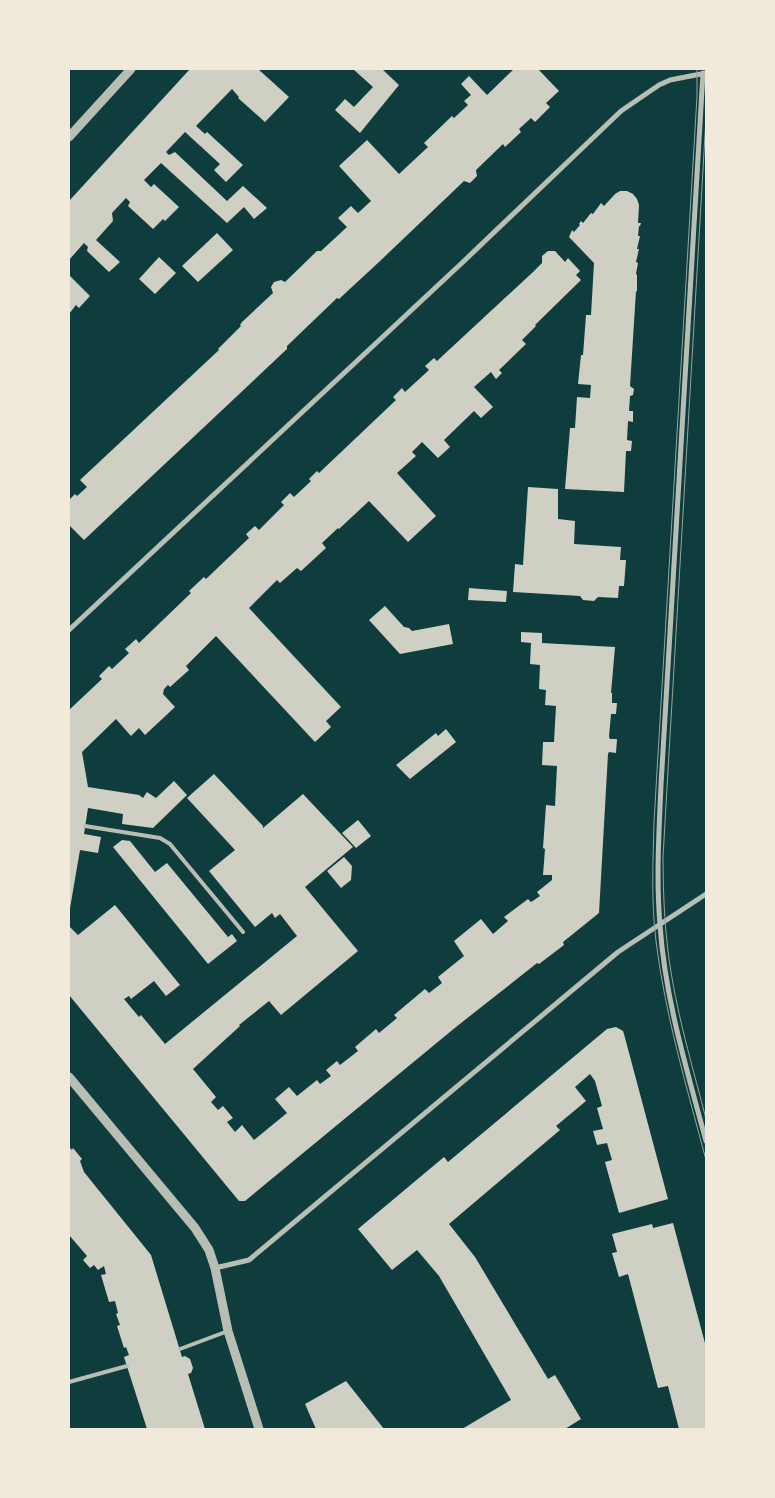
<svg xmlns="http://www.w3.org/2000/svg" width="775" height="1498" font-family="Quicksand,sans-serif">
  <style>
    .building { fill: #cfcfc3 }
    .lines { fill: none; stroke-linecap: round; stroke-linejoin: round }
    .service { stroke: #b8beb3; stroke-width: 4 }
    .minor { stroke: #b8beb3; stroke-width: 5 }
    .tertiary { stroke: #b8beb3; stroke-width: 9 }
    .tram { stroke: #97a49c; stroke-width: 1 }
  </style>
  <rect width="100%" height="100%" fill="#0f3d3e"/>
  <path class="building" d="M190,69H258L289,97L265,122L238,98L239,97L232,89L196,126L205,134L207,132L243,165L226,182L214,170L220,164L185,132L166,152L169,155L175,152L227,201L243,186L267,208L254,219L244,207L227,223L161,163L144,180L151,187L154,184L179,207L165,221L163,219L153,229L128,206L130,202L126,198L112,213L113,221L96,240L120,262L109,272L87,251L88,247L84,243L69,260V201Z
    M353,69H382L399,85L360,133L335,110L345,99L354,107L373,87Z
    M514,69H538L559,91L546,103L550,107L535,122L531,118L519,129L521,132L505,147L503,144L476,170L477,176L470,183L464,181L379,262L339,299L337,298L287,346V349L84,540L69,525V500L75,494L77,496L87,487L80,480L219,350L218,349L241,326L240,325L242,322L273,293L271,287L274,282L281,280L285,282L317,251H321L347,227L338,218L351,206L358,213L371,201L339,166L367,140L399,174L428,147L424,143L452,116L454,118L468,105L464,101L471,95L461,84L469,76L487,95Z
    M620,191H627L633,194L637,199L639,205L638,223H641L640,226H639L638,236H640L637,249H639L636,262L638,263L636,274L637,275V292L636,291L630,386L634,389L633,395L630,396L629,411H633V422L628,421L627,440L632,441L631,451H626L624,492L565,489L570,428H575L577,397L590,398L591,385L578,384L581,355H583L586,315H591L594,263L569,237L572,230L574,232L580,225L579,224L581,221L583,223L591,213L593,214L601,203L604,206L615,194Z
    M217,233L233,250L198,282L182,266Z
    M548,251H555L565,262L568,258L580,271L576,275L581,280L535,325L536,326L522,340L526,344L499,370L502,373L496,379L491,372L474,387L493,407L481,418L474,411L444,440L450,447L438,458L422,442L412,452L416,456L397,473L436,516L408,542L369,501L339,529L338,528L322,543L326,548L301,571L297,568L280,583L277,580L249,608L341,707L326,721L331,727L315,742L216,636L186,666L189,670L170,687L168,685L164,689L163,694L175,707L145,735L139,728L131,736L116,719L82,752L88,787L139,795L143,798L147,792L156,798L174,781L187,795L153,828L122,824L123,814L88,808L84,834L101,837L98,853L80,850L69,914V710L102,679L99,676L109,666L112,669L129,653L125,649L136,639L139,643L191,593L189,591L204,577L206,579L249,538L246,534L255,526L259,530L284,505L281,502L290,493L294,497L311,481L309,479L317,471L319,473L396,400L393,397L402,388L405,392L429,370L425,366L434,358L437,361L533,272L542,263V256Z
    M159,257L176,273L155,294L139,279Z
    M69,275L90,296L79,308L76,305L69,314Z
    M528,487L558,489V519L575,521L574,544L621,547L620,560H626L624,586H619L618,598L598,597L594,601L583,600L580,596L513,592L515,564L523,565Z
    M469,588L507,591L506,602L468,600Z
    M385,606L404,627L409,628L412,631L449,624L453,644L400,654L369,620Z
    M521,632L542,633V643L615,647L611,693H612V703H617L616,714H611L609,737L610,739H617L616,753L609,752L608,754L599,913L563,942L564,945L539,964L537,963L527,971L456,1027L245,1201H239L69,995V926L78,935L115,905L180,985L166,996L154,981L131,999L129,996L124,999L139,1017L141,1015L165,1044L297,936L280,914L275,918L272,913L255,927L209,871L235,850L187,798L214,774L263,826V828L303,794L353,847L305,887L358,951L281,1015L269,1001L239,1025L240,1026L193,1069L216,1097L211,1102L218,1110L223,1106L233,1118L227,1122L235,1132L242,1125L254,1140L287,1113L275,1099L289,1087L297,1096L317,1080L320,1084L331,1076L326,1070L337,1061L340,1065L358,1051L355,1047L376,1029L379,1033L397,1018L394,1015L425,989L429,993L442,983L438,977L464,956L454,941L481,919L493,934L508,921L504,917L528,899L531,902L540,896L537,892L552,880V875H543L545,849L543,848L546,805L555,806L557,766L542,765L543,742H554L556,706L545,705L546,690L539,689L540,665L530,664L531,643L521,642Z
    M446,729L456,742L410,779L396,765L436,733L438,736Z
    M358,820L371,836L356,848L342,833Z
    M122,840L130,841L155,872L167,863L228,937L232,934L237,941L208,964L113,847Z
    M344,857L352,866L351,880L341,888L327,871Z
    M616,1027L623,1031L624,1034L668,1199L619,1213L605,1162L612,1160L607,1143L597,1145L593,1131L603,1129L597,1108L602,1106L595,1081L590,1074L575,1087L586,1101L556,1126L560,1130L449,1224L475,1257L548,1379L555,1375L581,1419L565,1429H462L511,1400L439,1276L417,1250L392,1270L358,1229L444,1157L448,1162L607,1029Z
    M69,1147L72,1150L73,1148L82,1159L80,1161L84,1172L151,1255L182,1357L185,1356L190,1359L193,1368L191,1373L188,1374L205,1429H147L124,1357L129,1355L126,1347L124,1348L117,1326L120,1325L116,1314L118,1313L115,1301L109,1302L101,1275L106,1274L104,1266L98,1270L94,1265L90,1268L83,1260L87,1256L69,1235Z
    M673,1223L706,1347V1429H679L668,1386L658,1388L628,1274L619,1277L612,1253L617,1252L612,1234L652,1224L653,1228Z
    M346,1381L384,1429H316L305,1404Z"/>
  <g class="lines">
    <path class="service" d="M85,826L160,838L170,844L243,932
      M180,1349L228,1331
      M69,1382L127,1366"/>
    <path class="minor" d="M703,73L661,785C659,831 656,879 660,925C665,999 687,1070 706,1141
      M69,630L464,261L621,111L659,85L670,80L706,73
      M215,1268L249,1260L618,952L706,894"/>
    <path class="tertiary" d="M69,137L131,69
      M69,1077L195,1228L209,1250L215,1268L228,1331L259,1429"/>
    <path class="tram" d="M697,69V96L654,822C653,862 651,901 656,941C665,1015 687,1088 706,1160
      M706,118L663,857C663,897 665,938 672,978C680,1025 694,1072 706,1119"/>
  </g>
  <rect width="775" height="1498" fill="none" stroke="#f1e9da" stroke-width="140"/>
</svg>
